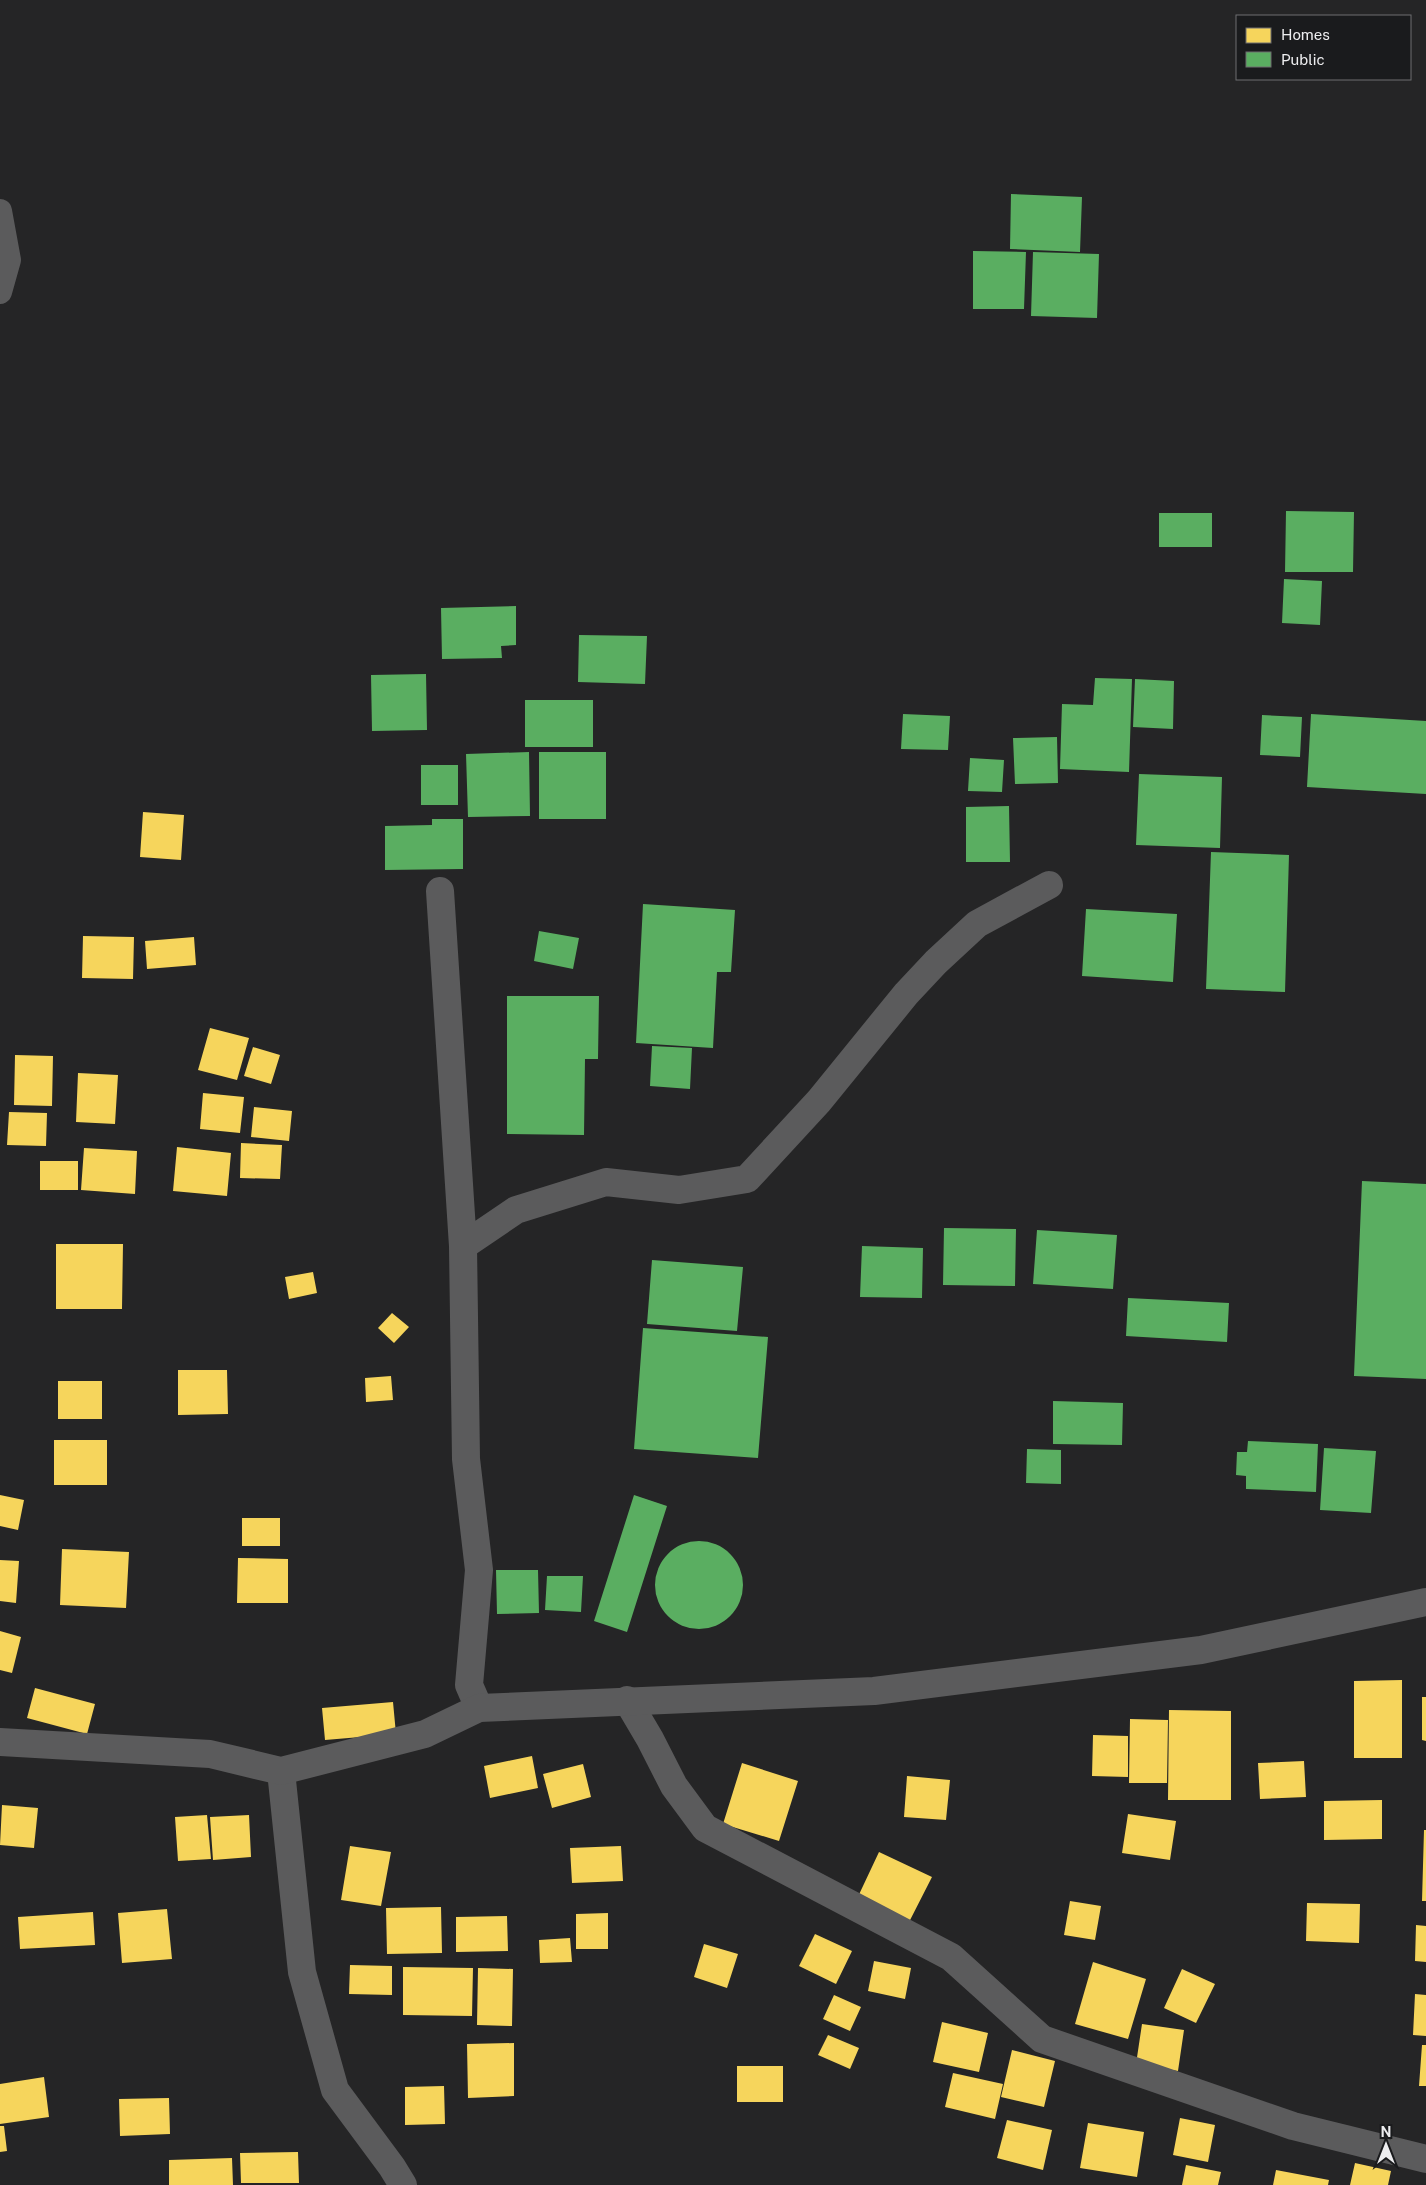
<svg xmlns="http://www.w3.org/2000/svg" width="1426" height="2185" font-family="'Public Sans',sans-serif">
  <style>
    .homes { fill: #f6d55c }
    .public { fill: #5aae61 }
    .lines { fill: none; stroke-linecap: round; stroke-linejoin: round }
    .service { stroke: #5b5b5c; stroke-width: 24 }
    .minor { stroke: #5b5b5c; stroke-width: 28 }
    .tertiary { stroke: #5b5b5c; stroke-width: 28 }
  </style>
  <rect width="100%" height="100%" fill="#252526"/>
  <path class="homes" d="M143,812L184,815L181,860L140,857Z
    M83,936L134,937L133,979L82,978Z
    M194,937L196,965L147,969L145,941Z
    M210,1028L249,1038L237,1080L198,1070Z
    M253,1047L280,1055L271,1084L244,1076Z
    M15,1055L53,1056L52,1106L14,1105Z
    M78,1073L118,1075L115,1124L76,1122Z
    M203,1093L244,1097L240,1133L200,1129Z
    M254,1107L292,1111L289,1141L251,1137Z
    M9,1112L47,1113L46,1146L7,1145Z
    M241,1143L282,1145L280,1179L240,1178Z
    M177,1147L231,1153L227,1196L173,1191Z
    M84,1148L137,1151L135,1194L81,1190Z
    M40,1161H78V1190H40Z
    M56,1244H123L122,1309H56Z
    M313,1272L317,1293L289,1299L285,1277Z
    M392,1313L409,1327L394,1343L378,1328Z
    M178,1370H227L228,1414L178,1415Z
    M391,1376L393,1400L366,1402L365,1378Z
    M58,1381H102V1419H58Z
    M54,1440H107V1485H54Z
    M0,1495L24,1500L18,1530L0,1526Z
    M242,1518H280V1546H242Z
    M62,1549L129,1552L126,1608L60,1605Z
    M238,1558L288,1559V1603H237Z
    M0,1560L19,1561L16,1603L0,1601Z
    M0,1631L21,1637L12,1673L0,1670Z
    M1402,1680V1758H1354V1681Z
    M35,1688L95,1704L87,1734L27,1718Z
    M1422,1697H1426V1741L1422,1740Z
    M393,1702L396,1734L325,1740L322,1708Z
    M1169,1710L1231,1711V1800H1168Z
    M1130,1719L1168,1720L1167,1783H1129Z
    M1093,1735L1128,1736V1777L1092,1776Z
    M532,1756L538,1788L490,1798L484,1766Z
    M1304,1761L1306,1797L1260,1799L1258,1763Z
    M742,1763L798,1781L779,1841L723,1824Z
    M583,1764L591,1797L552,1808L543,1774Z
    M907,1776L950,1780L946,1820L904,1817Z
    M1382,1800V1839L1324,1840V1801Z
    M2,1805L38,1808L34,1848L0,1845Z
    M1128,1814L1176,1821L1170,1860L1122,1853Z
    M207,1815L211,1859L178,1861L175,1817Z
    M249,1815L251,1857L213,1860L210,1817Z
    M1424,1830H1426V1901H1422Z
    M350,1846L391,1852L381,1906L341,1900Z
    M621,1846L623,1881L572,1883L570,1848Z
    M879,1852L932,1877L906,1928L855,1903Z
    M1070,1901L1101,1906L1095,1940L1064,1935Z
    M1307,1903L1360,1904L1359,1943L1306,1941Z
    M441,1907L442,1953L387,1954L386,1908Z
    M167,1909L172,1959L122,1963L118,1913Z
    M93,1912L95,1945L20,1949L18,1917Z
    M608,1913V1949H576V1914Z
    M507,1916L508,1951L456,1952V1917Z
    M1416,1925L1426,1926V1962L1415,1961Z
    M815,1934L852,1951L836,1984L799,1966Z
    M570,1938L572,1962L540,1963L539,1940Z
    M704,1944L738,1954L727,1988L694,1977Z
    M874,1961L911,1968L905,1999L868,1991Z
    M1093,1962L1146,1979L1128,2039L1075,2024Z
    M350,1965L392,1966V1995L349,1994Z
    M403,1967L473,1968L472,2016L403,2015Z
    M478,1968L513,1969L512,2026L477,2025Z
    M1182,1969L1215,1984L1196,2023L1164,2008Z
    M1415,1994L1426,1995V2036L1413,2035Z
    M834,1995L861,2007L850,2031L823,2019Z
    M942,2022L988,2033L979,2072L933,2062Z
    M1142,2024L1184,2030L1178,2071L1136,2064Z
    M828,2035L859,2048L850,2069L818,2055Z
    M514,2043V2096L468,2098L467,2044Z
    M1422,2045H1426V2086H1419Z
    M1012,2050L1055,2061L1044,2107L1001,2097Z
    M737,2066H783V2102H737Z
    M953,2073L1003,2084L995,2119L945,2107Z
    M44,2077L49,2117L0,2124V2084Z
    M444,2086L445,2124L405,2125V2087Z
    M169,2098L170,2134L120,2136L119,2099Z
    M1180,2118L1215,2125L1208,2162L1173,2155Z
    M1007,2120L1052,2130L1043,2170L997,2158Z
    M1088,2123L1144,2132L1137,2177L1080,2168Z
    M0,2126H4L7,2151L0,2152Z
    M298,2152L299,2183H241L240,2153Z
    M232,2158L233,2185H169V2160Z
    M1355,2163L1391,2171L1388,2185H1350Z
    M1186,2165L1221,2172L1218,2185H1182Z
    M1276,2170L1329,2180L1328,2185H1273Z"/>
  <path class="public" d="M1011,194L1082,197L1080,252L1010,249Z
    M973,251L1026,252L1024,309H973Z
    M1033,252L1099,254L1097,318L1031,316Z
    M1286,511L1354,512L1353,572H1285Z
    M1159,513H1212V547H1159Z
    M1284,579L1322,581L1320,625L1282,623Z
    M516,606V645L501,646L502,658L442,659L441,608Z
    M579,635L647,636L645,684L578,682Z
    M426,674L427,730L372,731L371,675Z
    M1095,678L1132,679L1129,772L1060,769L1062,704L1093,705Z
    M1135,679L1174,681L1173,729L1133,727Z
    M525,700H593V747H525Z
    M903,714L950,716L948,750L901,749Z
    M1311,714L1426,721V794L1307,787Z
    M1262,715L1302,717L1300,757L1260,755Z
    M1057,737L1058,783L1015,784L1013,738Z
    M529,752L530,816L468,817L466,754Z
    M539,752H606V819H539Z
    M970,758L1004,760L1002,792L968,791Z
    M421,765H458V805H421Z
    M1139,774L1222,777L1220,848L1136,845Z
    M1009,806L1010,862H966V807Z
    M432,819H463V869L385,870V826L432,825Z
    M1211,852L1289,855L1285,992L1206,989Z
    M643,904L735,910L731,972H717L713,1048L636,1043Z
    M1086,909L1177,914L1173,982L1082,976Z
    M539,931L579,938L573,969L534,961Z
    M507,996H599L598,1059H585L584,1135L507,1134Z
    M652,1046L692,1048L690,1089L650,1086Z
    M1362,1181L1426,1184V1379L1354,1376Z
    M944,1228L1016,1229L1015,1286L943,1285Z
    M1037,1230L1117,1235L1113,1289L1033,1284Z
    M862,1246L923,1248L922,1298L860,1297Z
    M652,1260L743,1267L737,1331L647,1324Z
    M1128,1298L1229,1303L1227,1342L1126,1336Z
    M643,1328L768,1337L758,1458L634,1449Z
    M1053,1401L1123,1403L1122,1445L1053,1444Z
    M1248,1441L1318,1444L1316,1492L1246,1489V1476L1236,1475L1237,1452H1247Z
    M1324,1448L1376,1451L1371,1513L1320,1510Z
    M1027,1449L1061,1450V1484L1026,1483Z
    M634,1495L667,1506L627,1632L594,1621Z
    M655 1585a44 44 0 1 1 88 0a44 44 0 1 1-88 0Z
    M496,1570H538L539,1613L497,1614Z
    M547,1576H583L581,1612L545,1610Z"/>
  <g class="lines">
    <path class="service" d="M0,211L9,260L0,292"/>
    <path class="minor" d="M440,891L463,1246L466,1459L479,1570L469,1685L479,1708
      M463,1246L516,1210L606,1182L679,1190L747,1179L819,1101L906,994L936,962L977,924L1049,885
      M627,1700L650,1739L674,1786L705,1828L951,1957L1042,2039L1293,2126L1426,2159
      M281,1771L302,1972L335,2090L392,2167L403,2185"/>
    <path class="tertiary" d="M0,1742L210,1754L281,1771L425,1734L479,1708L874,1691L1201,1650L1426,1602"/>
  </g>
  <rect x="1236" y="15" width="175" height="65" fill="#1a1b1d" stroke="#6e6f71"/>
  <rect x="1246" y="28" width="25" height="15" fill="#f6d55c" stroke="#6e6f71"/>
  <text x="1281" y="40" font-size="15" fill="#ededef">Homes</text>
  <rect x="1246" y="52" width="25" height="15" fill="#5aae61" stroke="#6e6f71"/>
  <text x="1281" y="65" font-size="15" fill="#ededef">Public</text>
  <g transform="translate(1386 2145)" stroke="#1a1b1d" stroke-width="4" paint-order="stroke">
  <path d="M0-4L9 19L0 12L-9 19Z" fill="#ededef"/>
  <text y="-8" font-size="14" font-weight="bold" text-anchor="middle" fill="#ededef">N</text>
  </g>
</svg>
